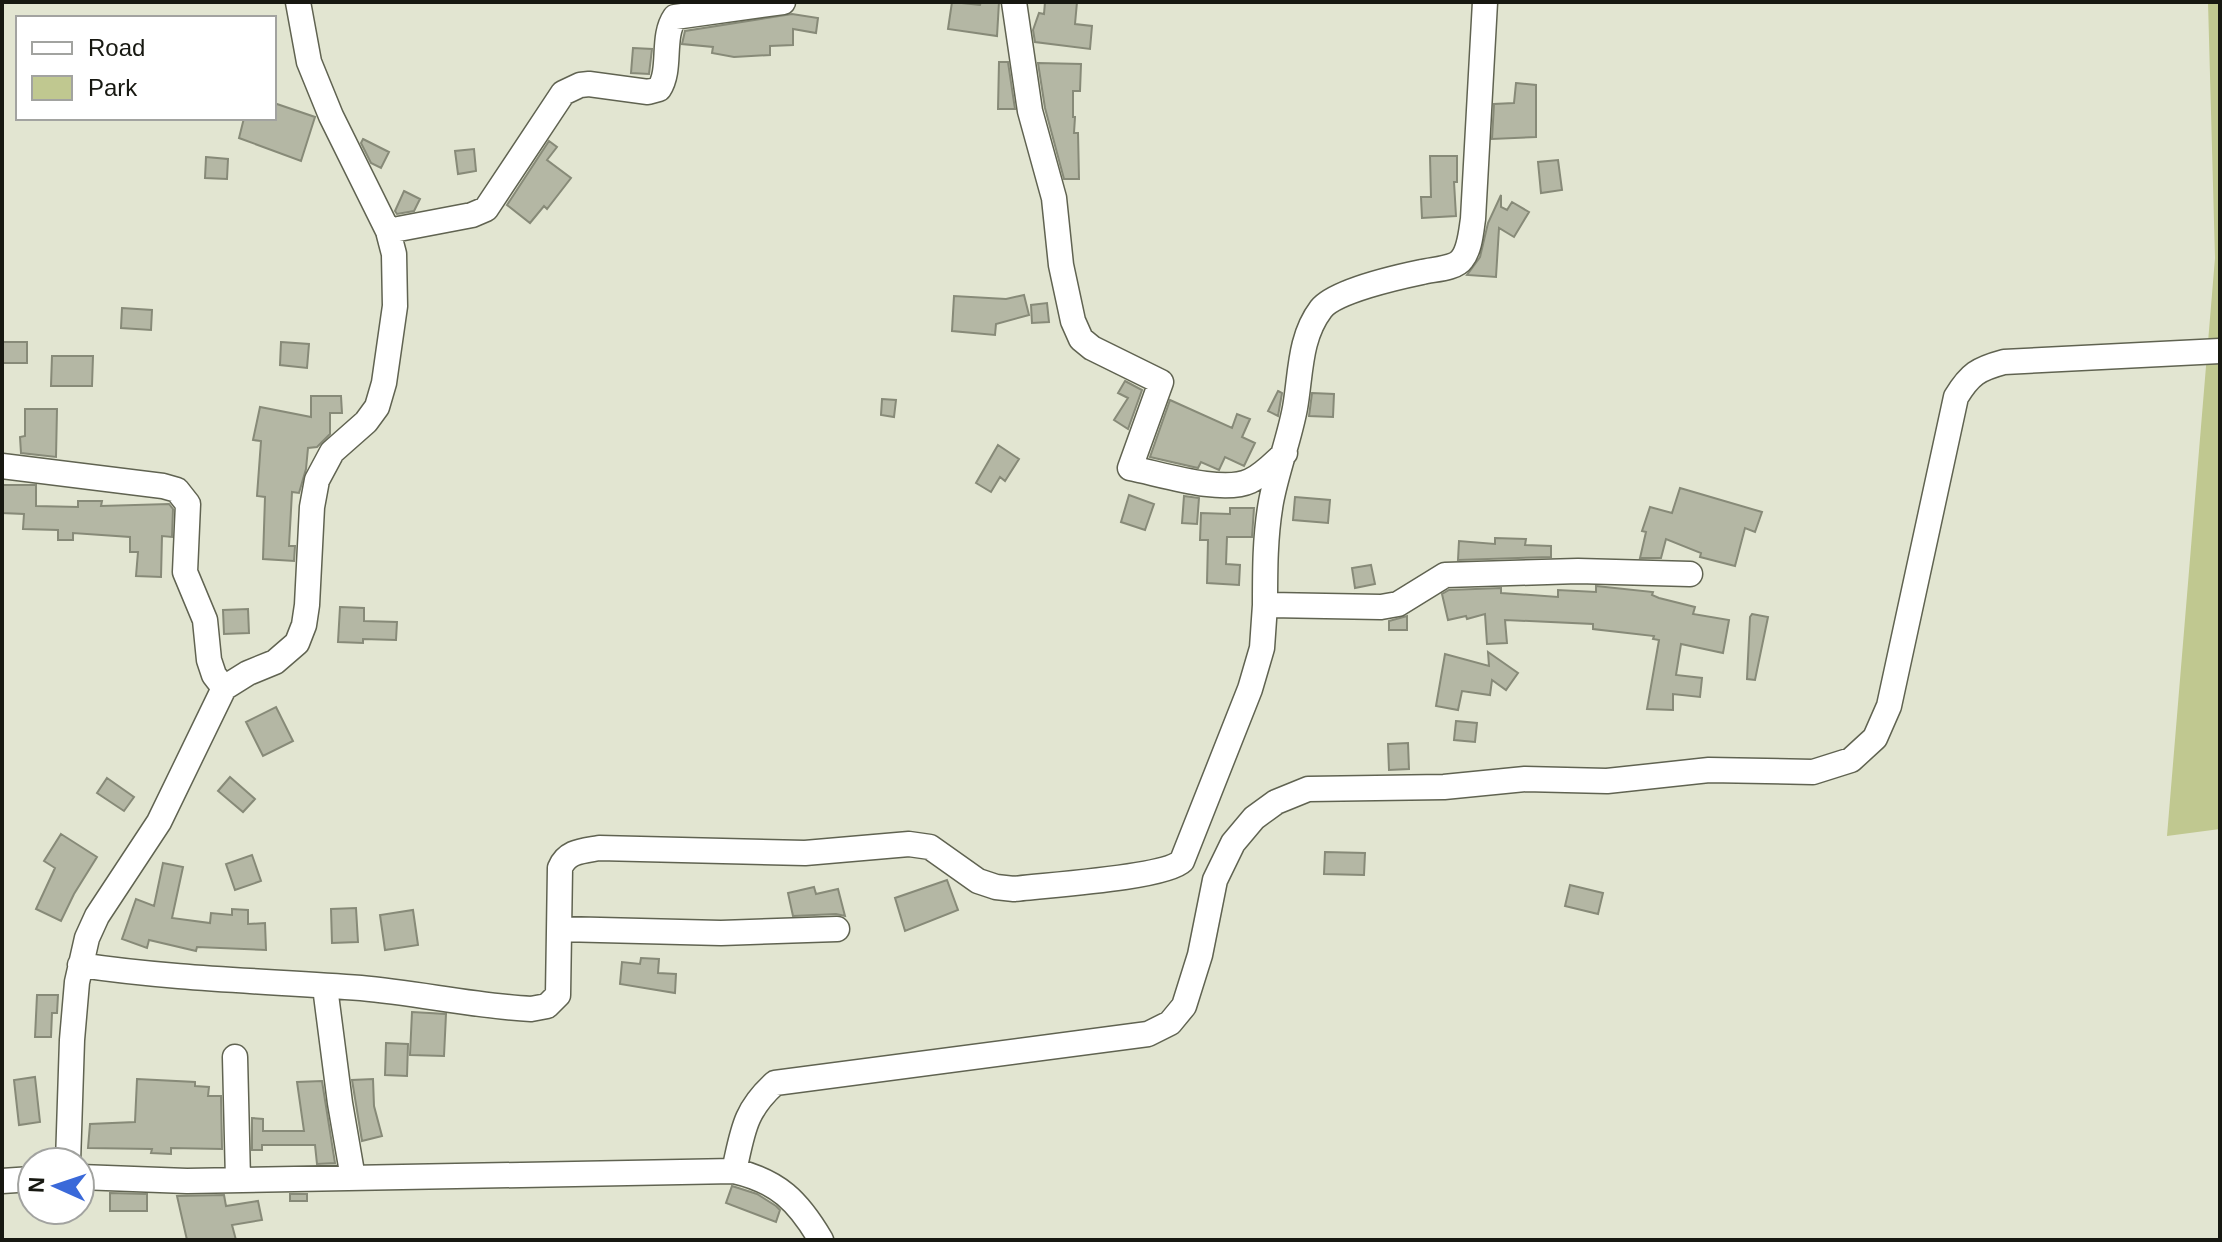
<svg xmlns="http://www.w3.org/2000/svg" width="2222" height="1242" font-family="Arial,sans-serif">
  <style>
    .green { fill: #c0c890 }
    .building { fill: #b4b7a4; stroke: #878a78; stroke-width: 2 }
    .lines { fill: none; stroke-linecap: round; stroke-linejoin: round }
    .minor-casing { stroke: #606351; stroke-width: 27 }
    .minor { stroke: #fff; stroke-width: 24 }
  </style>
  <rect width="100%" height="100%" fill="#e2e5d1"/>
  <path class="green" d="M2208,2H2220V829L2167,836L2215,258Z"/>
  <path class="building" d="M952,2L980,5L981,2H999L997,36L948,29Z
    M1045,2H1077L1075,24L1092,26L1090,49L1035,42L1033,30L1039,13L1044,14Z
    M792,14L818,18L816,33L793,29V45L770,46V55L734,57L712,53L713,47L682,44L685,31Z
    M633,48L652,49L649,74L631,73Z
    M999,62H1008L1015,109H998Z
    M1038,63L1081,64L1080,91H1073V117H1075L1074,133H1078L1079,179H1064L1045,108Z
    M1516,83L1536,85V137L1492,139L1494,104L1514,103Z
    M274,103L315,117L301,161L239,138L244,118H274Z
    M363,139L389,152L381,168L371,163L361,143Z
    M549,141L557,147L547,160L571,178L547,209L544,206L530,223L507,205Z
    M474,149L476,171L458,174L455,151Z
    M1430,156H1457V182H1454L1456,216L1422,218L1421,197H1431Z
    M206,157L228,159L227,179L205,178Z
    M1558,160L1562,190L1541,193L1538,162Z
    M404,191L420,199L414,211L397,214L395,211Z
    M1501,195V207L1507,210L1512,202L1529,212L1514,237L1499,228L1496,277L1467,275L1480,257L1488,223Z
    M1024,295L1029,315L996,324L995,335L952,331L954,296L1006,299Z
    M1047,303L1049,322L1032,323L1031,305Z
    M122,308L152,310L151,330L121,328Z
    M2,342H27V363H2Z
    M281,342L309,344L307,368L280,365Z
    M52,356H93L92,386H51Z
    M1125,381L1142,390L1128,429L1114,420L1128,398L1118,393Z
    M1278,391L1282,393L1278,416L1268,411Z
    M1312,393L1334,394L1333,417L1309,416Z
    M311,396H341L342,413H330V434L317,447L308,448L306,469L299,493L292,492L289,546H295L294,561L263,559L265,497L257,496L261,441L253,440L260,407L311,417Z
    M882,399L896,400L894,417L881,415Z
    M1170,400L1232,428L1237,414L1250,419L1242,437L1255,443L1244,466L1225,457L1219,470L1201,462L1198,468L1150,457Z
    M25,409H57L56,457L21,453L20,437L25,436Z
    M998,445L1019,459L1005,481L1000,477L991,492L976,483Z
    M2,485H36V506L78,507V501H102L101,506L169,504L173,509L172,537L162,536L161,577L136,576L138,552H130V537L73,533V540H58V530L23,529L24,514L2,513Z
    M1680,488L1762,512L1755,532L1745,528L1735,566L1700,557L1701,553L1666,539L1661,558H1640L1646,532L1642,531L1650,507L1672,513Z
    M1129,495L1154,504L1145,530L1121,522Z
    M1184,496L1199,498L1197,524L1182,523Z
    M1295,497L1330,500L1328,523L1293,520Z
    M1230,508H1254L1252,537H1227L1226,564L1240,565L1239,585L1207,583L1208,540H1200L1201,513L1230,514Z
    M1495,538L1526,539L1525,545L1551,546V557L1458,560L1459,541L1495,544Z
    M1371,565L1375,584L1355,588L1352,568Z
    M1596,586L1653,592L1652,595L1659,598L1695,607L1693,614L1729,620L1723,653L1681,644L1676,675L1702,678L1700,697L1673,694V710L1647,709L1659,640L1653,639L1654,636L1593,629V624L1505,620L1507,643L1487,644L1485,614L1467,619L1466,616L1448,620L1442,594L1449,590L1501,588V593L1558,597V590L1596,592Z
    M340,607L364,608V621L397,622L396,640L363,639V643L338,642Z
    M248,609L249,633L224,634L223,610Z
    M1752,614L1768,617L1755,680L1747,679L1750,617Z
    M1407,616V630H1389V621Z
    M1488,652L1518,673L1506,690L1492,680L1490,695L1462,691L1458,710L1436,706L1445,654L1489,666Z
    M276,707L293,741L263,756L246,722Z
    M1456,721L1477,723L1475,742L1454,740Z
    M1408,743L1409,769L1389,770L1388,744Z
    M230,777L255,799L243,812L218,791Z
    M107,778L134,797L124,811L97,793Z
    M61,834L97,857L74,894L61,921L36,909L55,868L44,861Z
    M1325,852L1365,853L1364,875L1324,874Z
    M252,855L261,881L235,890L226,864Z
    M163,863L183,867L172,918L210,923L211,913L232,915V909L248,910V924L265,923L266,950L197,947L196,951L149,940L147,948L122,939L136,899L154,906Z
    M947,880L958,910L905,931L895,898Z
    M1570,885L1603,893L1598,914L1565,906Z
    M814,887L816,894L838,889L845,916L836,914L793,916L788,893Z
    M356,908L358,942L332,943L331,909Z
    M413,910L418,945L385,950L380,915Z
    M641,958L659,959L658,973L676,974L675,993L620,984L622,962L640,964Z
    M37,995H58L57,1013H52L51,1037H35Z
    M412,1012L446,1014L444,1056L410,1055Z
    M386,1043L408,1044L407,1076L385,1075Z
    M35,1077L40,1122L19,1125L14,1080Z
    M137,1079L195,1082V1086L209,1087L208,1096H221L222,1149L171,1148V1154L151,1153L152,1149L88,1148L90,1124L135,1122Z
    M373,1079L374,1106L382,1136L362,1141L352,1080Z
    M322,1081L335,1163L317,1164L315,1145H262V1150H252V1118L263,1119V1131H304L297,1082Z
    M732,1186L757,1194L776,1206L780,1210L776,1222L726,1203Z
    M110,1193L147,1194V1211H110Z
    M290,1194H307V1201H290Z
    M224,1195L226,1206L258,1201L262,1220L232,1225L236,1240H187L177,1196Z"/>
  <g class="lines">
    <g class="minor-casing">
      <path id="minor" d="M1014,2L1030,111L1054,198L1061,265L1073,321L1081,339L1092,348L1161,382L1130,468C1161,474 1222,494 1250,481C1263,475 1274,463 1285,453
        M388,231L472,215L486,209L563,93L580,85L589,84L648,92L659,89C672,69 661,37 675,17L783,2
        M2,466L163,486L177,490L188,504L185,572L205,620L209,660L214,675L224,688
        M1265,605C1265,570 1265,536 1271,502C1277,470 1289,440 1295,408C1301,374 1299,338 1321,309C1335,291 1398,277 1422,272C1434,269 1455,269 1462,259C1470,249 1471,232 1473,219L1485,2
        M560,929L721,933L837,929
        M80,965C173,979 267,981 361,988C418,993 474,1006 531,1009L547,1006L558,995L560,868C567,851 582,851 599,848L805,853L909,844L930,847L978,881L996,887L1014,889C1045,885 1165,878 1182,861L1250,689L1262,648L1265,605L1381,607L1398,604L1445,575L1578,571L1690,574
        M325,987L340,1103L353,1178
        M235,1057L238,1180
        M68,1162L72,1040L77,982L87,938L97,916L159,822L224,688L248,673L275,662L297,643L304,625L307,605L312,507L317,480L332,452L366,422L377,407L384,383L395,306L394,254L388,231L331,116L309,62L298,2
        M734,1171C743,1131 744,1111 775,1083L1148,1034L1170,1023L1184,1006L1200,955L1215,880L1233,843L1254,818L1276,802L1308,789L1444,787L1525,779L1607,781L1709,770L1813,772L1851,760L1875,738L1889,706L1956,397C1970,374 1978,369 2004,362L2220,351
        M80,1177L187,1181L734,1171C778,1181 798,1201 821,1240
        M2,1181L32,1179"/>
    </g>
    <use href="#minor" class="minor"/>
  </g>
  <rect width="2222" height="1242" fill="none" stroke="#171811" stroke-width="8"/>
  <rect x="16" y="16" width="260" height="104" fill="#ffffff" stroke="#a2a3a0" stroke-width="2"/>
  <rect x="32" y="42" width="40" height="12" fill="#ffffff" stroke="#a2a3a0" stroke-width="2"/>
  <text x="88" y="56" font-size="24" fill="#171811">Road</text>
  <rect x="32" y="76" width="40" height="24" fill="#c0c890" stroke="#a2a3a0" stroke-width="2"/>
  <text x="88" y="96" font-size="24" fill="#171811">Park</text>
  <g transform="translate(56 1186) rotate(273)"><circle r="38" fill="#ffffff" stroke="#a2a3a0" stroke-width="2"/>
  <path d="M0-6L14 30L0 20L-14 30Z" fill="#3a69d9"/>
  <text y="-12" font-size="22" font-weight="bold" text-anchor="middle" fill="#171811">N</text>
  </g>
</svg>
